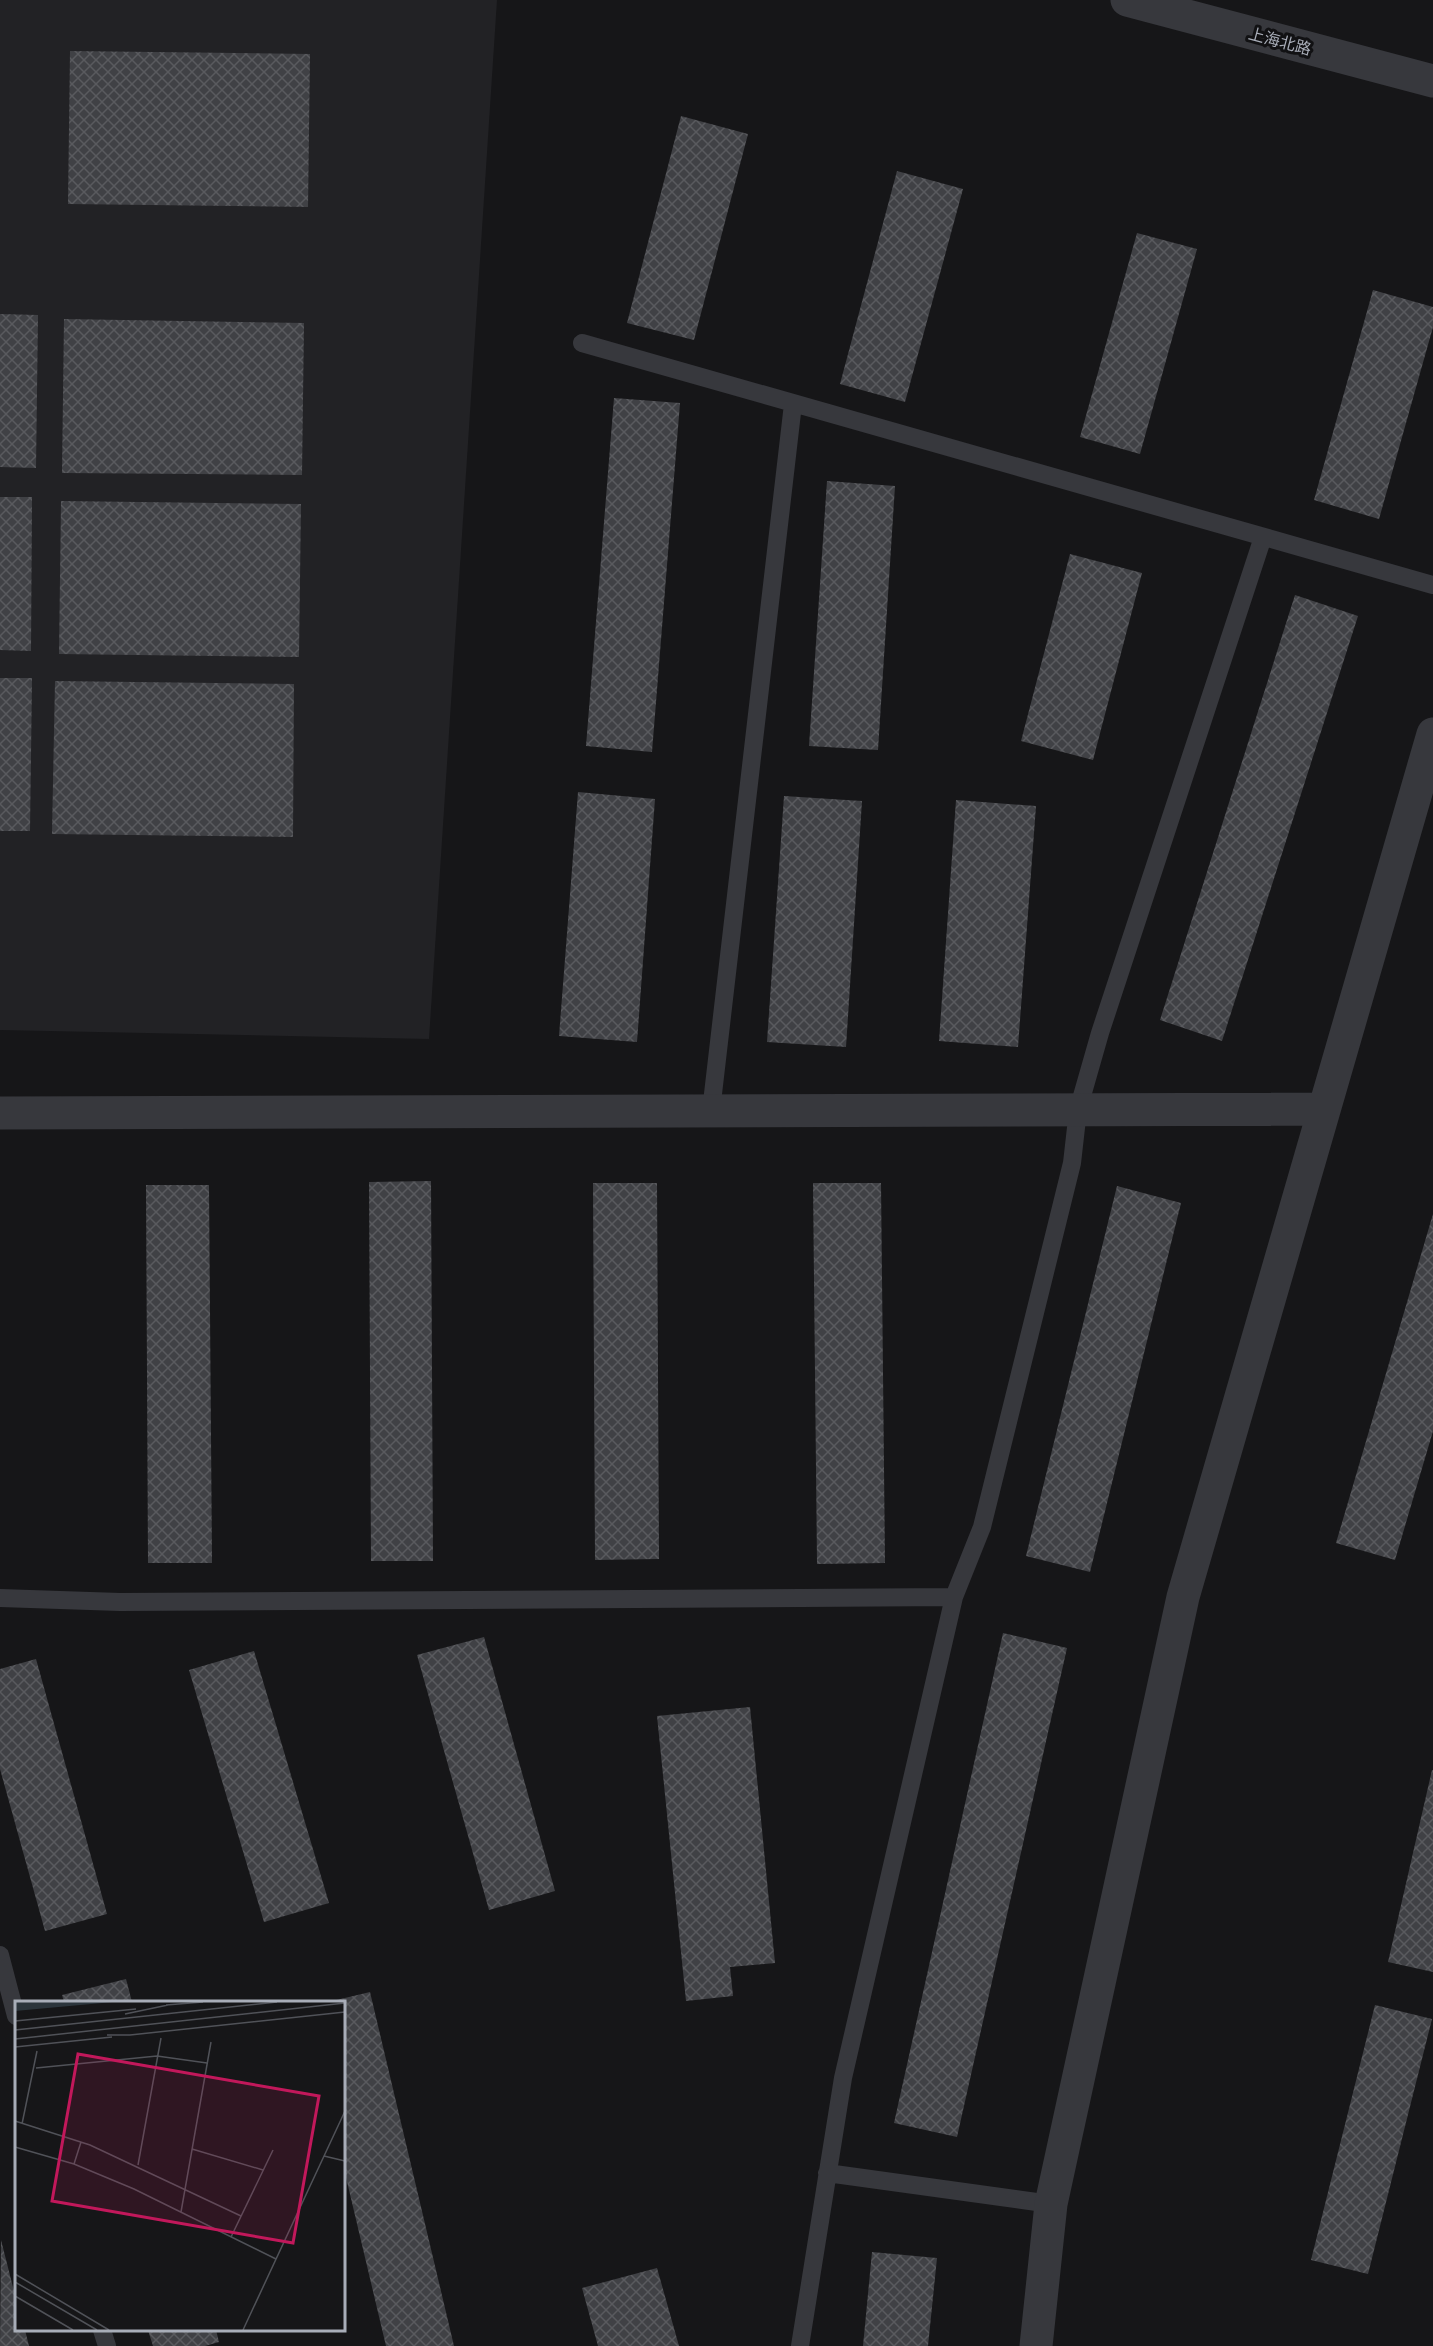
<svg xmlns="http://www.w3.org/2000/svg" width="1433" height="2346" font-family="'Open Sans','Noto Sans SC',sans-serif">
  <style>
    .built { fill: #222225 }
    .building { fill: url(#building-cross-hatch) }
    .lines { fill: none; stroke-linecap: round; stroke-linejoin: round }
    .service { stroke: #37383d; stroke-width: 18 }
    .minor { stroke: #37383d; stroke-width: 33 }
    .tertiary { stroke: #37383d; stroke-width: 33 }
    .labels { text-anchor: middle; stroke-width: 6; stroke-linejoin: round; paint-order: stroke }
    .street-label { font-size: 16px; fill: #a8adb8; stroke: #111113 }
    .inset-road { fill: none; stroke: #505258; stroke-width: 1.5 }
    .view { fill: #c2185b; fill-opacity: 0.15; stroke: #c2185b; stroke-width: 3 }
    .inset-edge { fill: none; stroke: #a8adb8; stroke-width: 3 }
  </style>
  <defs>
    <pattern id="building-cross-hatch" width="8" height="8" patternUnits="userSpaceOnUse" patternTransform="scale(1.5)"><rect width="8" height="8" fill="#404145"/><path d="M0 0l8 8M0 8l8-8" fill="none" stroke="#595a5e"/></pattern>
  </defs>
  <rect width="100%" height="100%" fill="#161618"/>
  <path class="built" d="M0,0H497L429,1039L0,1030Z"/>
  <path class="building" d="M70,51L310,54L308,207L68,204Z
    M681,116L748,134L694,340L627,323Z
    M897,171L963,189L905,402L840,384Z
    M1137,233L1197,249L1140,454L1080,437Z
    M1373,290L1433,307V327L1379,519L1314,500Z
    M0,314L38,315L36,468L0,467Z
    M64,319L304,323L302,475L62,473Z
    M614,398L680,403L652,752L586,746Z
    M827,481L895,486L878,750L809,746Z
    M0,497H32L31,651L0,650Z
    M61,501L301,504L299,657L59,654Z
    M1070,554L1142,573L1093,760L1021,741Z
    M1295,595L1358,616L1222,1041L1160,1020Z
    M0,678H32L30,831H0Z
    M55,681L294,684L293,837L52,834Z
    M578,792L655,799L637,1042L559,1036Z
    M784,796L862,801L846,1047L767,1042Z
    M956,800L1036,806L1018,1047L939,1041Z
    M431,1181L433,1561H371L369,1182Z
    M593,1183H657L659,1559L595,1560Z
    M813,1183H881L885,1563L817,1564Z
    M146,1185H209L212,1563H148Z
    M1117,1186L1181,1203L1090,1572L1026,1556Z
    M1433,1214V1431L1395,1560L1336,1543Z
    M1003,1633L1067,1648L957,2137L894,2123Z
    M484,1637L555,1891L489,1910L417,1655Z
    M254,1651L329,1903L264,1922L189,1670Z
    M36,1659L107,1914L45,1931L0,1769V1669Z
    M750,1707L775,1963L730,1967L733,1996L686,2001L657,1716Z
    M1432,1770H1433V1972L1388,1962Z
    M126,1979L132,2002H64L62,1995Z
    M370,1992L454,2346H386L344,2169V2002H328Z
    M1375,2005L1432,2019L1368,2274L1311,2260Z
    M1,2240L16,2299V2330H25L29,2346H0Z
    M872,2252L937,2258L928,2346H863Z
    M657,2268L679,2346H598L582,2288Z
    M148,2330H216L219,2342L205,2346H153Z"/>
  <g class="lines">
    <path class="service" d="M582,343L1433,585
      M711,1111L793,404
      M0,1598L120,1602L954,1597
      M0,1955L16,2016
      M827,2173L1051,2204
      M102,2330L107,2346
      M800,2346L843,2078L954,1597L982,1527L1072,1163L1078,1110L1100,1033L1263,537"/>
    <path class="minor" d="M0,1113L1324,1109
      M1036,2346L1051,2204L1183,1597L1433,734"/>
    <path class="tertiary" d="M1127,0L1433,81"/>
  </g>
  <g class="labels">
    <g class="street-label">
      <text transform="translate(1280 41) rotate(15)" y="6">上海北路</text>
    </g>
  </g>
  <g transform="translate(15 2001)">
    <rect width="330" height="330" fill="#161618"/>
    <path d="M0,1H98L0,10Z" fill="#2c353c"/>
    <path class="inset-road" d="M151,4L188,1M110,13L153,4M0,20L121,8M0,29L262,1M92,34H117M115,34L330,11M0,38L330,2M0,46L97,36M21,67L142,55L192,62M0,120L75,144L226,215M7,123L22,50M0,146L59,163L119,188L261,258M177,148L248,169M309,155L330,160M59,163L66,141M123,164L146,37M166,211L196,41M216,236L258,149M0,273L94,329M0,281L82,329M0,295L58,329M228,329L330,110"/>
    <path class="view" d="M63,53L304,95L278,242L37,200Z"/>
    <rect width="330" height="330" class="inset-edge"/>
  </g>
</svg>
